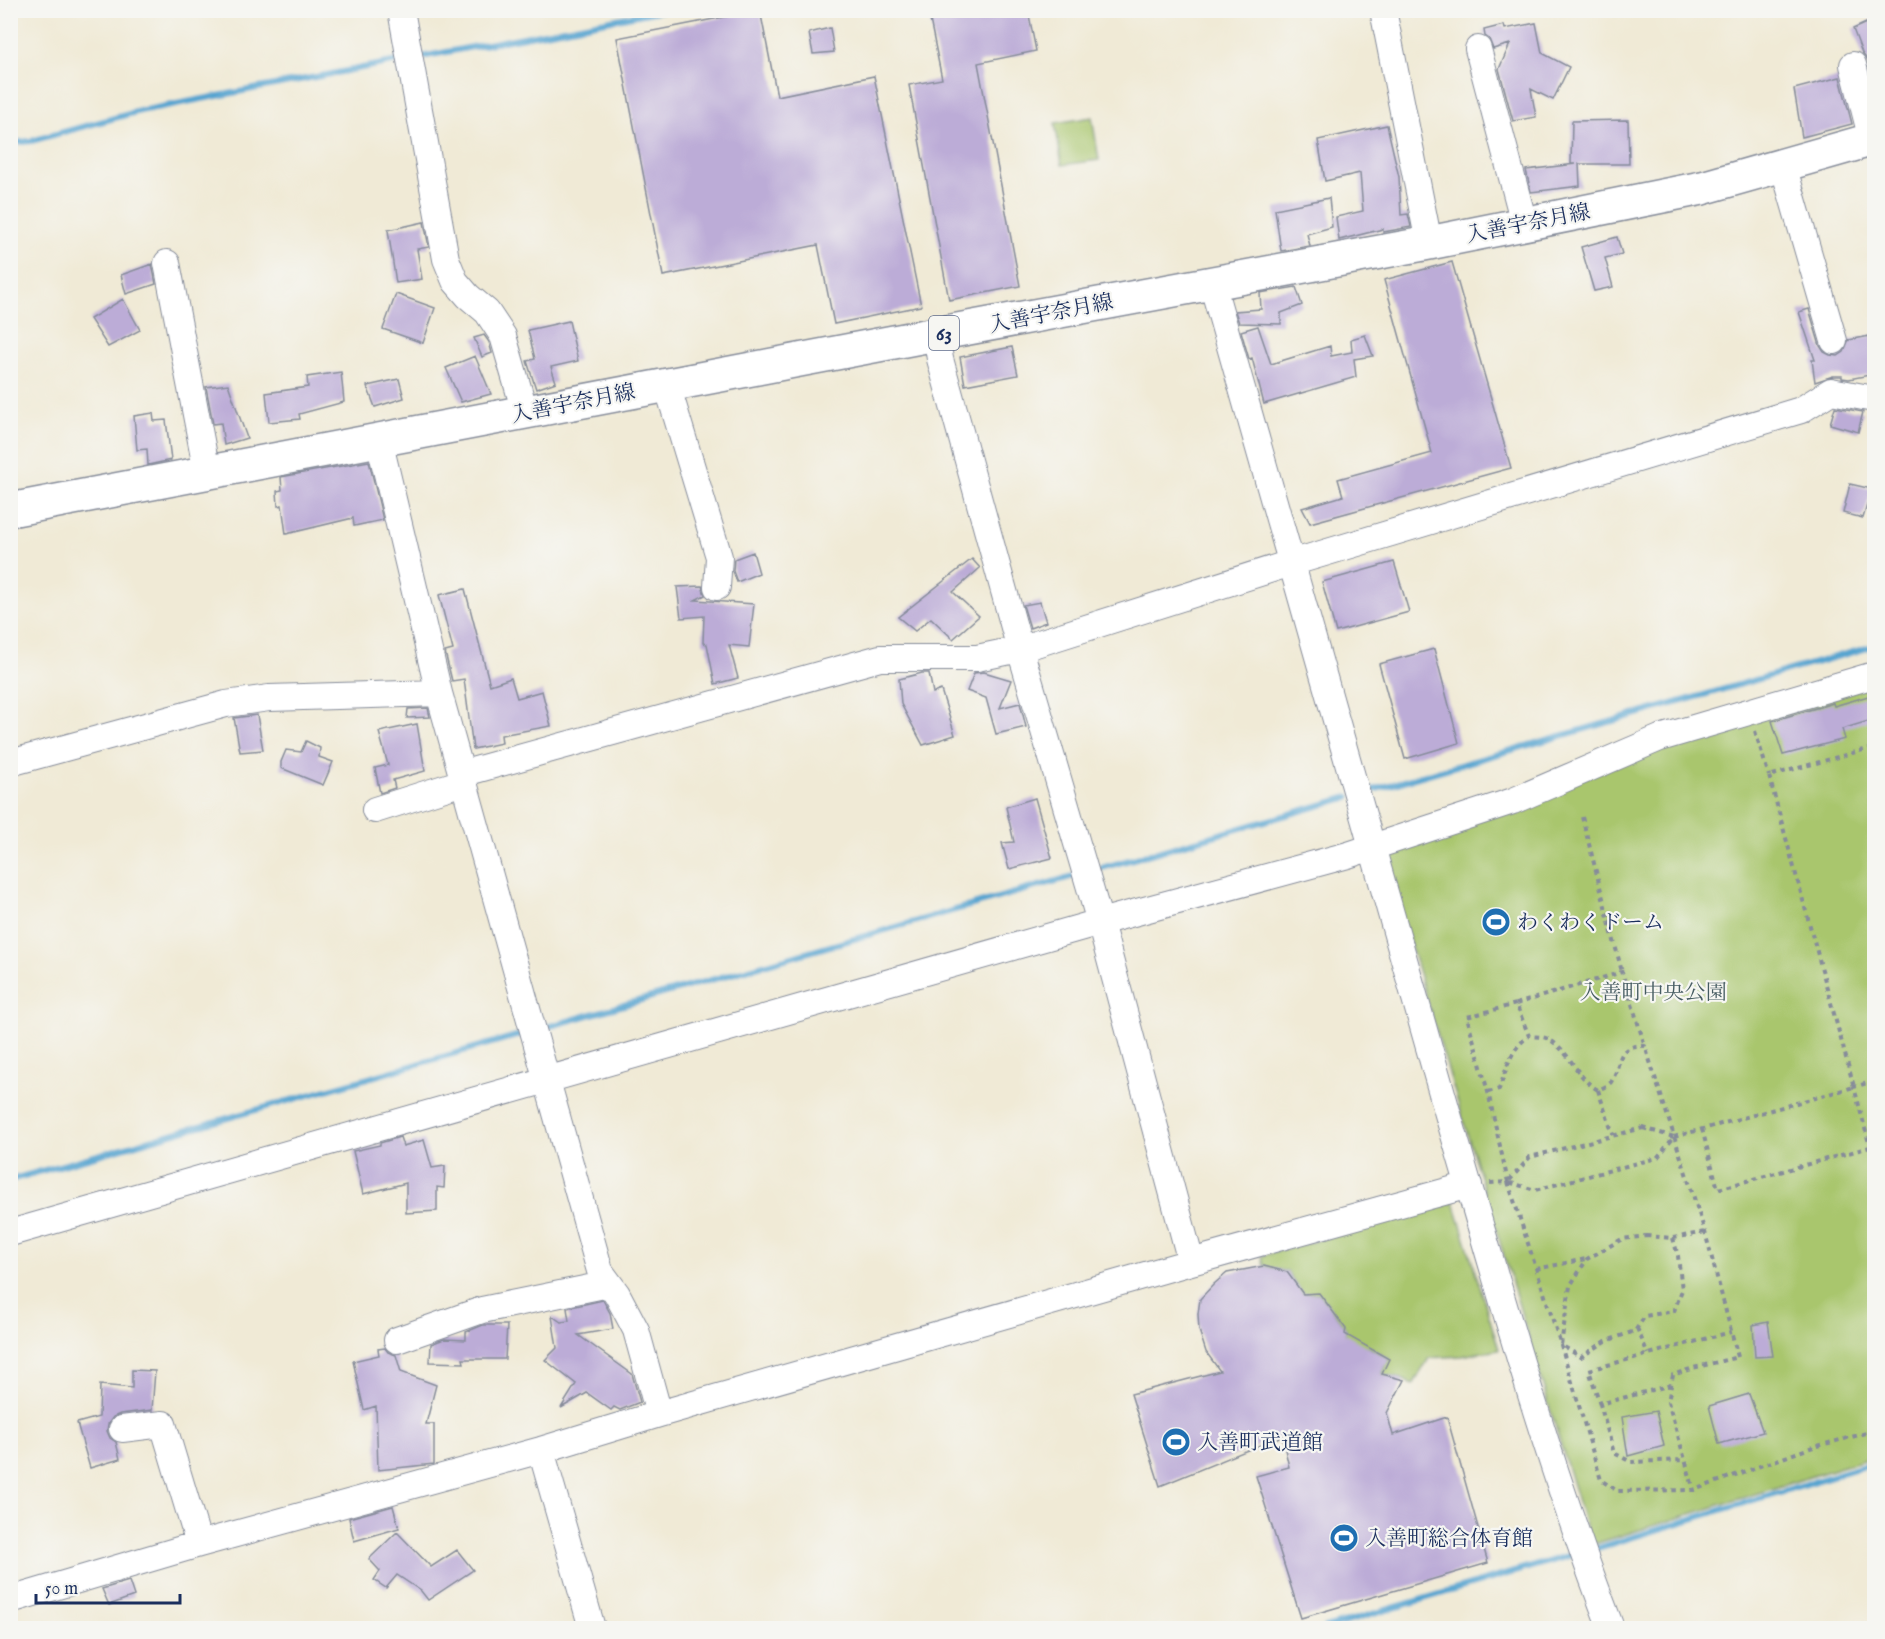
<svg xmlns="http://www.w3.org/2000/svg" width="1885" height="1639" font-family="'IM FELL English','Noto Serif JP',serif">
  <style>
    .green { fill: #a9c66d; stroke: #627a66; stroke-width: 1.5 }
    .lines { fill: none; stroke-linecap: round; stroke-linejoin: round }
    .stream { stroke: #57a4d0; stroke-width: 6 }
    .building { fill: #bcacd7 }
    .minor-casing { stroke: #868c9a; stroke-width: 28 }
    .major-casing { stroke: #868c9a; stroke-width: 36 }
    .path { stroke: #868c9a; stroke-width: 4; stroke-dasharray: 4.5 4.5; stroke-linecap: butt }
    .minor { stroke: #fff; stroke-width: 26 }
    .major { stroke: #fff; stroke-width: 33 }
    .labels { text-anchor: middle; stroke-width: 4.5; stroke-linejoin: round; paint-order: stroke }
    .shield { fill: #f6f6f2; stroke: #5d6b8a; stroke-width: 1.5 }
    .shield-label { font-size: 20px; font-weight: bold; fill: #1b2f5e }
    .street-label { font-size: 21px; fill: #1b2f5e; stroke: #f6f6f2 }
    .poi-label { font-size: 21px; fill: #1b2f5e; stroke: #f6f6f2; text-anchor: start }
    .park-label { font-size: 21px; fill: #465c62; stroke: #f6f6f2 }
  </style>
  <rect width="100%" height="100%" fill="#f6f6f2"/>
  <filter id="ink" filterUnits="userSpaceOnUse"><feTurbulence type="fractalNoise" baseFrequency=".0167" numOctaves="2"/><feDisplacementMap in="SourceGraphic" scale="12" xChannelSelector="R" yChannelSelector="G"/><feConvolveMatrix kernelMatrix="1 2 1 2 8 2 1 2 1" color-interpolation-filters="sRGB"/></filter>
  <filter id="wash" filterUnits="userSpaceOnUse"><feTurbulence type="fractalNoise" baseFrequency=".008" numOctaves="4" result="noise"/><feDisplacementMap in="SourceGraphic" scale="24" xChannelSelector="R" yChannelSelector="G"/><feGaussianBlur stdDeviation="1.35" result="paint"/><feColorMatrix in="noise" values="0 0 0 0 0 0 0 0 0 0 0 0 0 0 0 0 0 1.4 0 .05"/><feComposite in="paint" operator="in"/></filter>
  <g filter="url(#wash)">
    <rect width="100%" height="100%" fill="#f0ead6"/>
    <path class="green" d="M1092,117L1099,160L1062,165L1055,123Z
      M1874,684V1457L1591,1545L1387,867L1392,854L1404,848L1664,746Z
      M1454,1202L1499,1349L1462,1356L1429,1358L1413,1385L1404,1380L1382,1374L1389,1359L1367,1346L1362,1357L1342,1344L1346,1329L1319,1293L1303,1294L1287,1272L1264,1266L1262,1256Z"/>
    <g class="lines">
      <path class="stream" d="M416,58L663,10
        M10,143L31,141L140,111L403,60
        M1362,793L1874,646
        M1091,871L1349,797
        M540,1029L1081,874
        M10,1180L527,1033
        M1588,1551L1874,1463
        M1326,1628L1578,1553"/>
    </g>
    <g id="blocks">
      <path class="building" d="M760,10L777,96L874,76L921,306L834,324L818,245L663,276L617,38Z
        M928,10H1028L1036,51L978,63L1020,286L949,300L909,85L942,79Z
        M1875,19V83H1873L1868,61L1862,53L1853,29Z
        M1536,23L1542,53L1569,67L1553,100L1531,89L1536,117L1513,121L1499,69L1510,44L1493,49L1489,39L1485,36L1484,30L1504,25L1505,29Z
        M830,28L834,52L813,54L809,33Z
        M1840,77L1852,124L1802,137L1794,89Z
        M1628,120L1629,164H1579L1580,186L1531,192L1526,170L1576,164H1571L1572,121Z
        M1387,125L1399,177L1401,215L1408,214L1411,227L1383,232V229L1339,240L1336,217L1363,211L1360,173L1325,181L1318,140Z
        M1329,198L1332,227L1307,234L1310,246L1281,251L1275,209Z
        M424,222L429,247L417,249L422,279L396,283L388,230Z
        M1617,237L1622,254L1605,258L1613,287L1594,291L1581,247Z
        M1452,262L1511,468L1310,523L1302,508L1343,496L1338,479L1432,453L1384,280Z
        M152,264L156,284L126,294L121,275Z
        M1296,287L1302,305L1281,313V324L1239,323L1235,311L1261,309L1260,293Z
        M396,294L435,308L423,343L383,329Z
        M123,299L140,330L108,347L90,319Z
        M1809,309L1820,346L1824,352L1830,355L1838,356L1844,352L1849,340L1875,335V374L1849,379L1842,378V376H1833L1815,382L1812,360H1815L1799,312Z
        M569,321L578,361L551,367L556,382L536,389L527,361L535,359L528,330Z
        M1258,326L1271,364L1330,346L1331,356L1352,352L1351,339L1365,335L1373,356L1354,359L1356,377L1264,404L1252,358L1249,359L1241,331Z
        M484,335L489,342L492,353L482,357L474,338Z
        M1012,347L1018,375L965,385L960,357Z
        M475,356L491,394L461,402L446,368Z
        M341,372L344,402L299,414L300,419L269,422L266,393L308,387L307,377Z
        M399,379L404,398L375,407L367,386Z
        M228,384L247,438L224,445L221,423L213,424L206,387Z
        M1835,407L1863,412L1858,432L1830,424Z
        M153,413L154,421L166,420L171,460L148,465L147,449L137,450L134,416Z
        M369,461L383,520L354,526L353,518L286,534L282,505L278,506L277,491L282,490L281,477Z
        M1850,484L1872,489L1863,518L1843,513Z
        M753,552L759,573L737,582L733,571L734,559Z
        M972,559L980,568L953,592L979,616L953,639L931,618L915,631L898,617Z
        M1394,562L1409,612L1336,632L1322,582Z
        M702,586L705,595L695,600L754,604L749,647L729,645L738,678L715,684L707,644L703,643L704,616L681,618L677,587Z
        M465,589L490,685L511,678L517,698L542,691L551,726L501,735L502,743L473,749L464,679L452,681L445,652L453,650L439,595Z
        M1040,602L1046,622L1030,628L1023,605Z
        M1434,649L1459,743L1405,759L1379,664Z
        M984,672L1011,680L1000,708L1020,703L1026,727L996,734L986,698L967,691L974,673Z
        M922,673H929L933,693L941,690L955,735L923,745L901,704L899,679Z
        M1875,694V719L1842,729L1845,739L1783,755L1772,721L1833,703L1834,706Z
        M428,708L430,717L407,718L408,709Z
        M257,715L263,750L240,752L234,718Z
        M417,724L425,771L393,780L395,788L380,793L375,768L388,765L379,732Z
        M306,741L320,748L319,757L333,762L323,785L281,768V762L286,750L301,752Z
        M1035,798L1052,858L1009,869L1002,843L1014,842L1006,807Z
        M400,1137L403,1146L424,1140L432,1168L445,1166L444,1188L437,1187V1211L406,1213V1183L363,1194L353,1151L380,1145V1143Z
        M1264,1266L1287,1272L1303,1294L1319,1293L1346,1329L1345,1334L1389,1359L1382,1374L1404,1380L1387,1413L1393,1435L1447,1417L1488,1563L1301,1618L1256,1476L1289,1467L1282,1436L1160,1486L1131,1394L1220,1371L1206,1352L1199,1330L1198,1314L1200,1299L1214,1284L1227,1273Z
        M603,1300L610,1313L613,1329L578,1335L632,1374L640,1402L620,1410L614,1407L611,1410L587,1393L561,1408L576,1384L545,1360L557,1348L552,1316L561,1322L569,1321L567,1308Z
        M1768,1322L1773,1356L1755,1357L1753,1325Z
        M483,1325H507L505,1359H463L464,1363L430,1362L431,1344L444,1339L466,1340V1332Z
        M385,1348L388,1352L396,1355L401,1372L436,1385L426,1424H434V1464L378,1470L376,1406L364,1410L353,1361L379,1355L378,1349Z
        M132,1370L155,1371L152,1410L120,1414L113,1417L108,1424L107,1431L110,1438L116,1442L120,1459L90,1468L77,1423L99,1417L100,1385L132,1388Z
        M1749,1394L1763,1432L1719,1444L1709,1406Z
        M1656,1411L1664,1446L1628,1456L1622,1417Z
        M393,1506L399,1528L354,1541L349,1518Z
        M397,1532L431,1567L457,1550L473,1570L428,1600L421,1591L397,1575L386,1588L374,1580L380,1571L369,1559Z
        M129,1581L134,1596L109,1605L102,1589Z"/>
    </g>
  </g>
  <g filter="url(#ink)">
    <use href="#blocks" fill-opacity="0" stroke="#868c9a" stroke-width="1.5"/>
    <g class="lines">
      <g class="minor-casing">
        <path id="minor" d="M401,10L446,259L455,281L468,296L487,312L503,336L525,412
          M1383,10L1429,243
          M1478,49L1524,223
          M1853,65L1872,140
          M1783,165L1834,341
          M167,263L207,472
          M1212,283C1289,559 1366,835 1447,1111C1498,1285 1546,1459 1611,1628
          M936,334L940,359L1020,649L1100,922L1191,1262
          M667,385L719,557L717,587
          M379,440L439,693L600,1271L617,1294L636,1330L659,1414
          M10,763L226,704L269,698L439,693
          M461,774L880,658H977L1020,649L1291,563L1801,410L1831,391L1874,399
          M375,810L463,782
          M10,1233L1100,922L1348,855L1513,801L1660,738L1874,675
          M397,1340L482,1310L609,1284
          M122,1429L163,1424L199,1544
          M541,1450L592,1628
          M10,1600L199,1544L541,1450L659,1414L1191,1262L1469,1185"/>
      </g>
      <g class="major-casing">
        <path id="major" d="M10,510L936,334L1429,243L1702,188L1874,139"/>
      </g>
      <path class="path" d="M1755,731L1769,776
        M1582,817L1622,972
        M1516,1004L1622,972L1645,1046
        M1874,1081L1854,1087L1874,1162
        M1598,1090L1613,1135
        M1488,1092L1499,1089C1508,1067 1509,1050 1529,1036
        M1643,1128L1674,1137L1657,1158L1535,1190L1508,1182L1530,1157Z
        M1702,1129L1718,1189L1870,1147
        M1674,1137L1854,1087L1769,776L1874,747
        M1508,1182L1488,1092L1467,1017L1516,1004L1529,1036C1535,1037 1543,1036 1548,1039C1570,1050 1576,1078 1598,1090C1602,1088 1608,1086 1611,1082C1623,1064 1614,1044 1645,1046L1705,1232L1738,1357L1693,1368L1673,1375L1668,1402L1694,1490
        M1490,1183L1508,1182L1561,1345L1601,1480L1617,1491L1694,1490L1810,1448L1874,1431
        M1646,1236L1673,1238L1678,1256L1682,1290L1674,1311L1645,1316L1635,1331L1606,1341L1581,1357L1561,1345L1570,1286L1587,1259L1622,1239Z
        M1673,1238L1705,1232
        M1536,1269L1586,1259
        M1637,1328L1648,1354
        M1671,1385L1600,1404L1614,1453L1631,1462L1685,1460
        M1600,1404L1589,1370L1731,1332"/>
      <use href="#minor" class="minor"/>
      <use href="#major" class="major"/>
    </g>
  </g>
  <defs>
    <g id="stadium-disc" transform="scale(1.5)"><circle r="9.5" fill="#1f6fb2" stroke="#f6f6f2"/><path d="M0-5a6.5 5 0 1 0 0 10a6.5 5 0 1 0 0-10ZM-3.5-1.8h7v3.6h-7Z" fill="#fff"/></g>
  </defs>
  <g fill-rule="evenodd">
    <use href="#stadium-disc" x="1496" y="922"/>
    <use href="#stadium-disc" x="1176" y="1442"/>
    <use href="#stadium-disc" x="1344" y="1538"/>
  </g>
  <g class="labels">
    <rect class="shield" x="929" y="316" width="30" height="34" rx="4.5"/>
    <g class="shield-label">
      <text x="944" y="340">63</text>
    </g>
    <g class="street-label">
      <text transform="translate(1528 223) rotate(-11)" y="7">入善宇奈月線</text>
      <text transform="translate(1051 313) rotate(-11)" y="7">入善宇奈月線</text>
      <text transform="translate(573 403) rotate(-11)" y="7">入善宇奈月線</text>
    </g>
    <g class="poi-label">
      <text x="1517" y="929">わくわくドーム</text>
      <text x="1197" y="1449">入善町武道館</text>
      <text x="1365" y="1545">入善町総合体育館</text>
    </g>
    <g class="park-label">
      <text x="1653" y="999">入善町中央公園</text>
    </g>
  </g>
  <rect width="1885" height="1639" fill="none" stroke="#f6f6f2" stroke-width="36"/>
  <path d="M36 1594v9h144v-9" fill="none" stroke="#1b2f5e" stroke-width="3"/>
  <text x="45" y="1594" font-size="18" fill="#1b2f5e" stroke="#f6f6f2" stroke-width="4.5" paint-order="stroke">50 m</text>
</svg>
